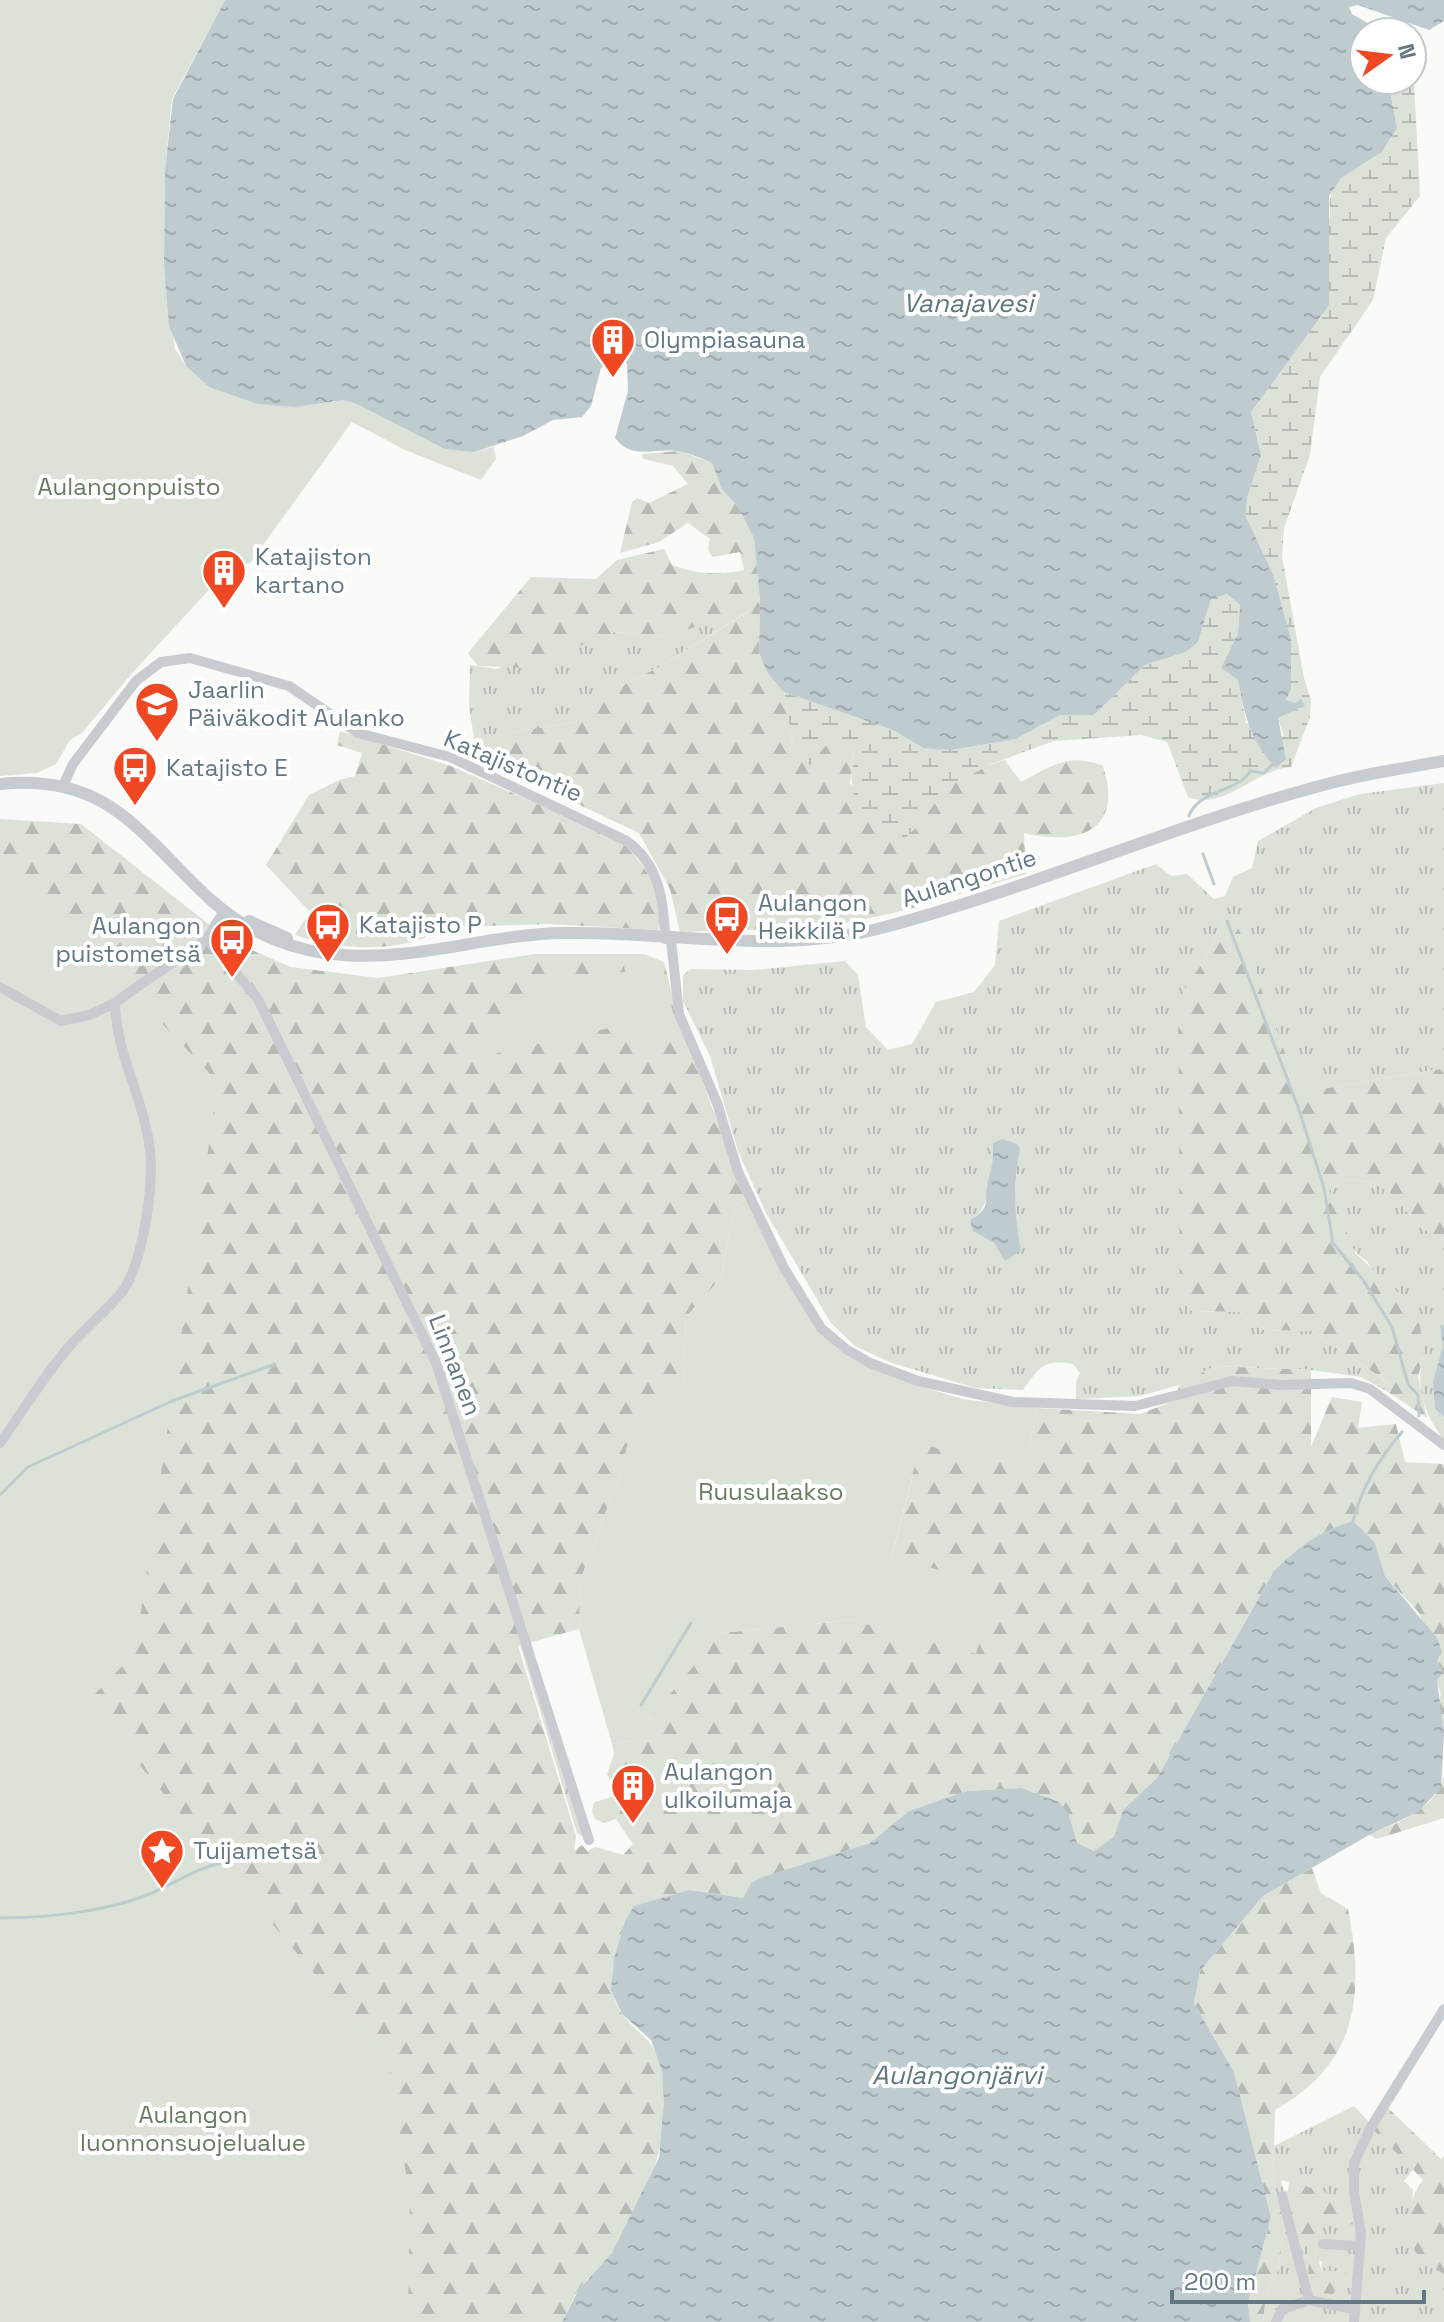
<svg xmlns="http://www.w3.org/2000/svg" width="1444" height="2322" font-family="'Space Grotesk',sans-serif">
  <style>
    .grass { fill: url(#grass-tufts); fill-rule: evenodd }
    .forest { fill: url(#forest-firs) }
    .wetland { fill: url(#wetland-marsh) }
    .green { fill: #dce2d8 }
    .water { fill: url(#water-ripples) }
    .lines { fill: none; stroke-linecap: round; stroke-linejoin: round }
    .stream { stroke: #becbcf; stroke-width: 3 }
    .minor { stroke: #c8ccd0; stroke-width: 10 }
    .tertiary { stroke: #c8ccd0; stroke-width: 12 }
    .labels { text-anchor: middle; stroke-width: 8; stroke-linejoin: round; paint-order: stroke }
    .poi-label { font-size: 24px; fill: #637785; stroke: #fff; text-anchor: start }
    .park-label { font-size: 24px; fill: #687b62; stroke: #fff }
    .street-label { font-size: 24px; fill: #637785; stroke: #fff }
    .water-label { font-size: 26px; font-style: italic; fill: #5e777e; stroke: #fff }
  </style>
  <defs>
    <pattern id="grass-tufts" width="24" height="20" patternUnits="userSpaceOnUse" patternTransform="scale(2)"><rect width="24" height="20" fill="#dce2d8"/><path d="M3 7l-1-3M5 7V3M7 7l1-3M15 17l-1-3M17 17v-4M19 17l1-3" fill="none" stroke="#b6bcb5"/></pattern>
    <pattern id="forest-firs" width="22" height="20" patternUnits="userSpaceOnUse" patternTransform="scale(2)"><rect width="22" height="20" fill="#dce2d8"/><path d="M5 1l3.5 6h-7zM16 11l3.5 6h-7z" fill="#b6bcb5"/></pattern>
    <pattern id="wetland-marsh" width="20" height="14" patternUnits="userSpaceOnUse" patternTransform="scale(2)"><rect width="20" height="14" fill="#dce2d8"/><path d="M1 5h8M5 5V1M11 12h8M15 12V8" fill="none" stroke="#b6bcb5"/></pattern>
    <pattern id="water-ripples" width="26" height="14" patternUnits="userSpaceOnUse" patternTransform="scale(2)"><rect width="26" height="14" fill="#becbcf"/><path d="M2 4q2-2 4 0t4 0M15 11q2-2 4 0t4 0" fill="none" stroke="#9eaaae"/></pattern>
  </defs>
  <rect width="100%" height="100%" fill="#fafaf8"/>
  <path class="grass" d="M753,608L659,667L608,693L576,722L518,731L475,743L469,707L470,665L496,669L613,632L665,636Z
    M1444,783V1073L1440,1069L1322,1089L1297,1085L1233,914L1224,919L1207,956L1178,1000L1191,1311L1240,1312L1261,1330L1312,1331L1390,1384L1388,1392L1361,1377L1311,1370L1215,1366L1179,1385L1140,1396L1076,1399V1382L1080,1373L1073,1364C1043,1359 1040,1367 1023,1390L976,1388L892,1363L855,1346L831,1323L766,1213L738,1151L710,1056L683,1001V975L691,969L754,970L845,961L858,975L866,1027L888,1050L912,1044L936,1002L974,992L995,965L999,921L1156,864L1171,876L1187,874L1214,899L1225,896L1233,877L1252,868L1258,841L1316,808L1360,794ZM1017,1162L1014,1217L1020,1251L1005,1260L994,1243L970,1220C992,1208 985,1188 995,1167Z
    M1343,1179C1407,1179 1398,1223 1444,1240V1440C1425,1416 1415,1387 1423,1357L1367,1261C1344,1247 1337,1215 1329,1190Z
    M528,1643L589,1840L577,1833L520,1645Z
    M1354,2106L1413,2170L1404,2181L1413,2190C1410,2231 1403,2252 1444,2274V2322H1263L1266,2295L1278,2270L1285,2228L1273,2178L1274,2146ZM1281,2180L1341,2198L1318,2225L1315,2261H1322L1321,2271L1345,2272L1335,2284L1310,2262V2246L1297,2245Z"/>
  <path class="forest" d="M679,451L712,463L722,489L738,507L754,538L760,600L759,653L768,674L784,692L793,746L833,737L854,754L850,783L889,840H903C919,825 929,807 943,791C957,777 986,765 1005,760L1021,782C1052,766 1068,752 1103,766C1124,831 1079,846 1024,833L1026,874L906,910L828,927L680,932L670,889L639,833L504,769L451,749L518,731L576,722L608,693L659,667L749,611L665,636L613,632L526,668L478,666L468,653L531,577L596,579L617,560L664,549L672,565C697,574 718,576 744,570L740,552L712,557L708,549L710,539L688,523L659,542L620,553L632,502L637,498L649,503L688,484L673,466L643,459L642,454Z
    M340,731L451,766L619,840C645,864 666,892 658,930L549,924L429,928L425,938C381,953 337,948 295,935L310,912L266,865L309,795L339,780L355,776L362,753L337,745Z
    M0,819L81,824L229,940L291,967L378,978L535,954H644L664,962L678,1018L747,1199L735,1205L721,1278L686,1317L683,1389L639,1402L620,1474L581,1578L579,1629L518,1646L576,1836L574,1851L582,1845L587,1851L596,1847L623,1855L633,1844L616,1819L604,1823L595,1819L592,1810L594,1802L612,1797L614,1785L607,1774L614,1754L612,1744L632,1740L720,1633L852,1620L976,1653L892,1557L912,1479L880,1433L1028,1456L1037,1408L1140,1414L1176,1400L1179,1385L1215,1366L1311,1370V1447L1332,1397L1362,1402L1358,1428L1396,1424L1405,1462L1444,1464V1733L1438,1707L1441,1693L1436,1680L1437,1660L1419,1613L1385,1576L1375,1543L1274,1571L1157,1778L1123,1810L1115,1837L1094,1851L1077,1843L1069,1815L1021,1788L967,1791L909,1811L870,1843L761,1878L751,1883L743,1898L690,1890L625,1921C616,1951 602,1988 623,2015C641,2038 652,2036 661,2068C677,2126 646,2207 612,2253C602,2266 588,2276 579,2289C572,2299 568,2311 562,2322H0Z
    M1233,913L1297,1085L1322,1089L1440,1069L1444,1073V1240C1398,1223 1407,1179 1343,1179L1329,1191L1356,1254L1403,1297L1420,1325L1423,1357L1418,1377L1427,1418L1388,1392L1389,1383L1312,1331L1261,1330L1240,1312L1191,1311L1180,1286L1178,999L1207,956L1224,919Z
    M1444,1776V1818L1377,1839L1369,1835C1398,1822 1436,1810 1444,1776Z
    M1312,1868L1321,1893L1348,1909C1365,1996 1358,2063 1275,2110L1273,2178L1285,2228L1278,2270L1266,2295L1263,2322H1250L1248,2303L1271,2217L1234,2072L1194,2003L1200,1971L1263,1896Z
    M1385,2105L1441,2159L1444,2156V2274C1431,2267 1413,2255 1409,2239C1405,2221 1412,2192 1423,2180L1371,2127Z
    M1289,2181L1356,2202L1360,2224L1318,2226L1315,2260L1319,2261L1321,2270L1346,2272L1345,2284H1335L1334,2294L1307,2292L1310,2247L1297,2245L1282,2190L1288,2191Z"/>
  <path class="wetland" d="M1395,80L1414,82L1420,196L1386,238L1373,300L1320,377L1310,455L1284,528L1282,556L1304,678L1311,700L1310,717L1291,767C1255,769 1226,811 1188,797L1167,742L1141,735L1054,741L991,764L945,789L919,825L903,840H889C856,808 847,801 854,754L833,737L810,765L793,746L784,692L893,730L923,748L1016,739L1060,715H1094L1145,665L1186,652L1198,642L1211,599L1227,594L1240,605L1238,633L1221,668L1238,680L1246,723L1284,737L1278,718L1305,706L1286,700L1273,574L1246,517L1247,498L1261,455L1251,412L1273,377L1330,216C1326,169 1356,175 1382,151C1388,145 1393,136 1397,129L1390,90Z"/>
  <path class="green" d="M0,0H225L172,99L165,170L164,264L175,349L186,366L209,387L296,407L343,400L358,404L474,452L494,447L496,459L481,480L405,450L352,422L250,563L229,568L134,671L82,733L70,740L56,764L37,773L0,776Z
    M0,854L218,1082L135,1653L87,1702L388,2062L410,2199L408,2322H0Z
    M643,956L662,964L678,1035L641,1042L636,1022L463,1061L496,1030L536,980L625,972L623,957Z
    M747,1199L820,1331L916,1385L962,1399L1037,1408L1028,1456C988,1468 959,1458 921,1442L892,1556L995,1587L976,1654L852,1620L721,1633L632,1740L612,1744L579,1629L581,1578L620,1474L639,1401L683,1389L686,1317L721,1278L735,1205Z"/>
  <path class="water" d="M225,0H1444V21L1429,30L1358,5L1349,7L1352,14L1383,32H1364V80H1395L1390,90L1397,129L1382,152L1341,178L1329,196V305L1251,412L1261,455L1247,498L1246,517L1273,574L1291,640V689L1286,700L1295,703L1301,699L1305,706L1278,718L1286,759L1276,768C1251,742 1244,714 1238,680L1221,668L1238,633L1240,605L1227,594L1211,599L1198,642L1186,652L1145,665L1094,715H1060L1016,739L950,750L923,748L893,730L784,692L768,674L759,653L760,600L754,538L738,507L722,489L712,463C703,459 692,454 682,452C658,446 633,462 615,438L628,391L627,363L616,360L601,368L591,406L582,417L553,420L523,436L474,452L445,449L357,404L343,400L296,407L258,404L209,387L186,366L169,326L164,264L165,170L173,99Z
    M1002,1139L1017,1144L1020,1149C1013,1183 1014,1215 1021,1251L1005,1261L994,1243L973,1231L970,1220C993,1207 983,1201 988,1182C992,1166 994,1159 993,1143Z
    M1440,1325H1444V1417L1435,1409L1433,1381L1443,1347Z
    M1353,1521L1375,1543L1385,1576L1437,1638L1442,1652L1437,1660L1443,1672L1437,1680L1444,1733L1441,1788L1418,1812L1369,1835L1263,1896L1200,1971L1194,2003L1234,2072L1271,2217L1248,2303L1250,2322H562L579,2289L612,2253L659,2158L664,2102L662,2071L651,2040L622,2014L611,1990L614,1958L625,1921L634,1906L690,1890L743,1898L751,1883L760,1878L870,1843L909,1811L967,1791L1021,1788L1059,1802L1069,1815L1077,1843L1094,1851L1114,1837L1123,1810L1157,1778L1274,1571C1298,1547 1320,1531 1353,1521Z"/>
  <g class="lines">
    <path class="stream" d="M1189,816C1198,789 1240,792 1250,771L1264,773L1273,764
      M1203,854L1214,884
      M1227,921L1298,1107L1324,1188L1333,1243L1363,1280L1392,1327L1408,1384L1418,1395L1419,1416
      M0,1495L28,1467L172,1401L275,1364
      M1353,1521C1363,1485 1378,1460 1402,1432
      M641,1705L691,1623
      M0,1918C47,1918 103,1912 147,1895C173,1885 193,1869 221,1863"/>
    <path class="minor" d="M63,786L73,764L136,681L161,662L190,658L289,686L358,733L450,757L625,840C659,863 664,900 665,939
      M207,939L258,999L436,1363L589,1840
      M671,940L679,1014L717,1103L738,1172L784,1268L821,1328L846,1349L870,1363L918,1381L1013,1402L1135,1406L1232,1381L1281,1385L1351,1383L1370,1389L1444,1445
      M0,987L61,1021L89,1015L115,1003C116,1054 144,1099 150,1150C154,1185 143,1264 122,1292C104,1314 81,1331 63,1354C40,1382 21,1414 0,1443
      M115,1003C144,980 175,963 204,941C214,934 214,920 226,912
      M1282,2196L1309,2300L1354,2309
      M1323,2244L1360,2246
      M1276,2322L1282,2309L1309,2300
      M1354,2322L1361,2233L1354,2192V2163L1371,2127L1444,2009"/>
    <path class="tertiary" d="M0,784C110,773 141,836 211,900C248,933 294,952 343,955C418,961 490,934 564,933C673,931 777,956 885,927C1036,887 1180,822 1331,783C1368,773 1406,768 1444,761
      M249,921L287,938"/>
  </g>
  <defs>
    <g id="building-pin" transform="scale(2.3)"><path d="M0 17L-7.5 6A9.5 9.5 0 1 1 7.5 6Z" fill="#ef4823" stroke="#fff"/><path d="M-4-6H4V6H1V3H-1V6H-4ZM-2.5-4.3h1.7v1.8h-1.7ZM.8-4.3h1.7v1.8H.8ZM-2.5-1h1.7V.8h-1.7ZM.8-1h1.7V.8H.8Z" fill="#fff"/></g>
    <g id="school-pin" transform="scale(2.3)"><path d="M0 17L-7.5 6A9.5 9.5 0 1 1 7.5 6Z" fill="#ef4823" stroke="#fff"/><path d="M0-5L7-2L0 1L-7-2ZM-4 1L0 2.5L4 1V4Q0 6-4 4Z" fill="#fff"/></g>
    <g id="bus-pin" transform="scale(2.3)"><path d="M0 17L-7.5 6A9.5 9.5 0 1 1 7.5 6Z" fill="#ef4823" stroke="#fff"/><path d="M-5-6H5V4H4V6H2V4H-2V6H-4V4H-5ZM-3.5-4V0h7V-4ZM-3.5 1.2v1.5H-2V1.2ZM2 1.2v1.5H3.5V1.2Z" fill="#fff"/></g>
    <g id="sight-pin" transform="scale(2.3)"><path d="M0 17L-7.5 6A9.5 9.5 0 1 1 7.5 6Z" fill="#ef4823" stroke="#fff"/><path d="M0-6L1.8-2.2L6-1.7L2.9 1.2L3.7 5.4L0 3.3L-3.7 5.4L-2.9 1.2L-6-1.7L-1.8-2.2Z" fill="#fff"/></g>
  </defs>
  <g fill-rule="evenodd">
    <use href="#building-pin" x="613" y="340"/>
    <use href="#building-pin" x="224" y="571"/>
    <use href="#school-pin" x="157" y="704"/>
    <use href="#bus-pin" x="135" y="768"/>
    <use href="#bus-pin" x="727" y="917"/>
    <use href="#bus-pin" x="328" y="925"/>
    <use href="#bus-pin" x="232" y="940"/>
    <use href="#building-pin" x="633" y="1786"/>
    <use href="#sight-pin" x="162" y="1851"/>
  </g>
  <g class="labels">
    <g class="poi-label">
      <text x="644" y="348">Olympiasauna</text>
      <text x="255" y="565">Katajiston<tspan x="255" dy="28">kartano</tspan></text>
      <text x="188" y="698">Jaarlin<tspan x="188" dy="28">Päiväkodit Aulanko</tspan></text>
      <text x="166" y="776">Katajisto E</text>
      <text x="758" y="911">Aulangon<tspan x="758" dy="28">Heikkilä P</tspan></text>
      <text x="359" y="933">Katajisto P</text>
      <text x="201" y="934" text-anchor="end">Aulangon<tspan x="201" dy="28">puistometsä</tspan></text>
      <text x="664" y="1780">Aulangon<tspan x="664" dy="28">ulkoilumaja</tspan></text>
      <text x="193" y="1859">Tuijametsä</text>
    </g>
    <g class="park-label">
      <text x="129" y="495">Aulangonpuisto</text>
      <text x="771" y="1500">Ruusulaakso</text>
      <text x="193" y="2123">Aulangon<tspan x="193" dy="28">luonnonsuojelualue</tspan></text>
    </g>
    <g class="street-label">
      <text transform="translate(513 766) rotate(23)" y="8">Katajistontie</text>
      <text transform="translate(969 878) rotate(-18)" y="8">Aulangontie</text>
      <text transform="translate(455 1365) rotate(69)" y="8">Linnanen</text>
    </g>
    <g class="water-label">
      <text x="968" y="312">Vanajavesi</text>
      <text x="957" y="2084">Aulangonjärvi</text>
    </g>
  </g>
  <g transform="translate(1388 56) rotate(76)"><circle r="38" fill="#ffffff" stroke="#c1c9ce" stroke-width="2"/>
  <path d="M0-6L14 30L0 20L-14 30Z" fill="#ef4823"/>
  <text y="-12" font-size="22" font-weight="bold" text-anchor="middle" fill="#637785">N</text>
  </g>
  <path d="M1172 2290v12h252v-12" fill="none" stroke="#637785" stroke-width="4"/>
  <text x="1184" y="2290" font-size="24" fill="#637785" stroke="#ffffff" stroke-width="6" paint-order="stroke">200 m</text>
</svg>
